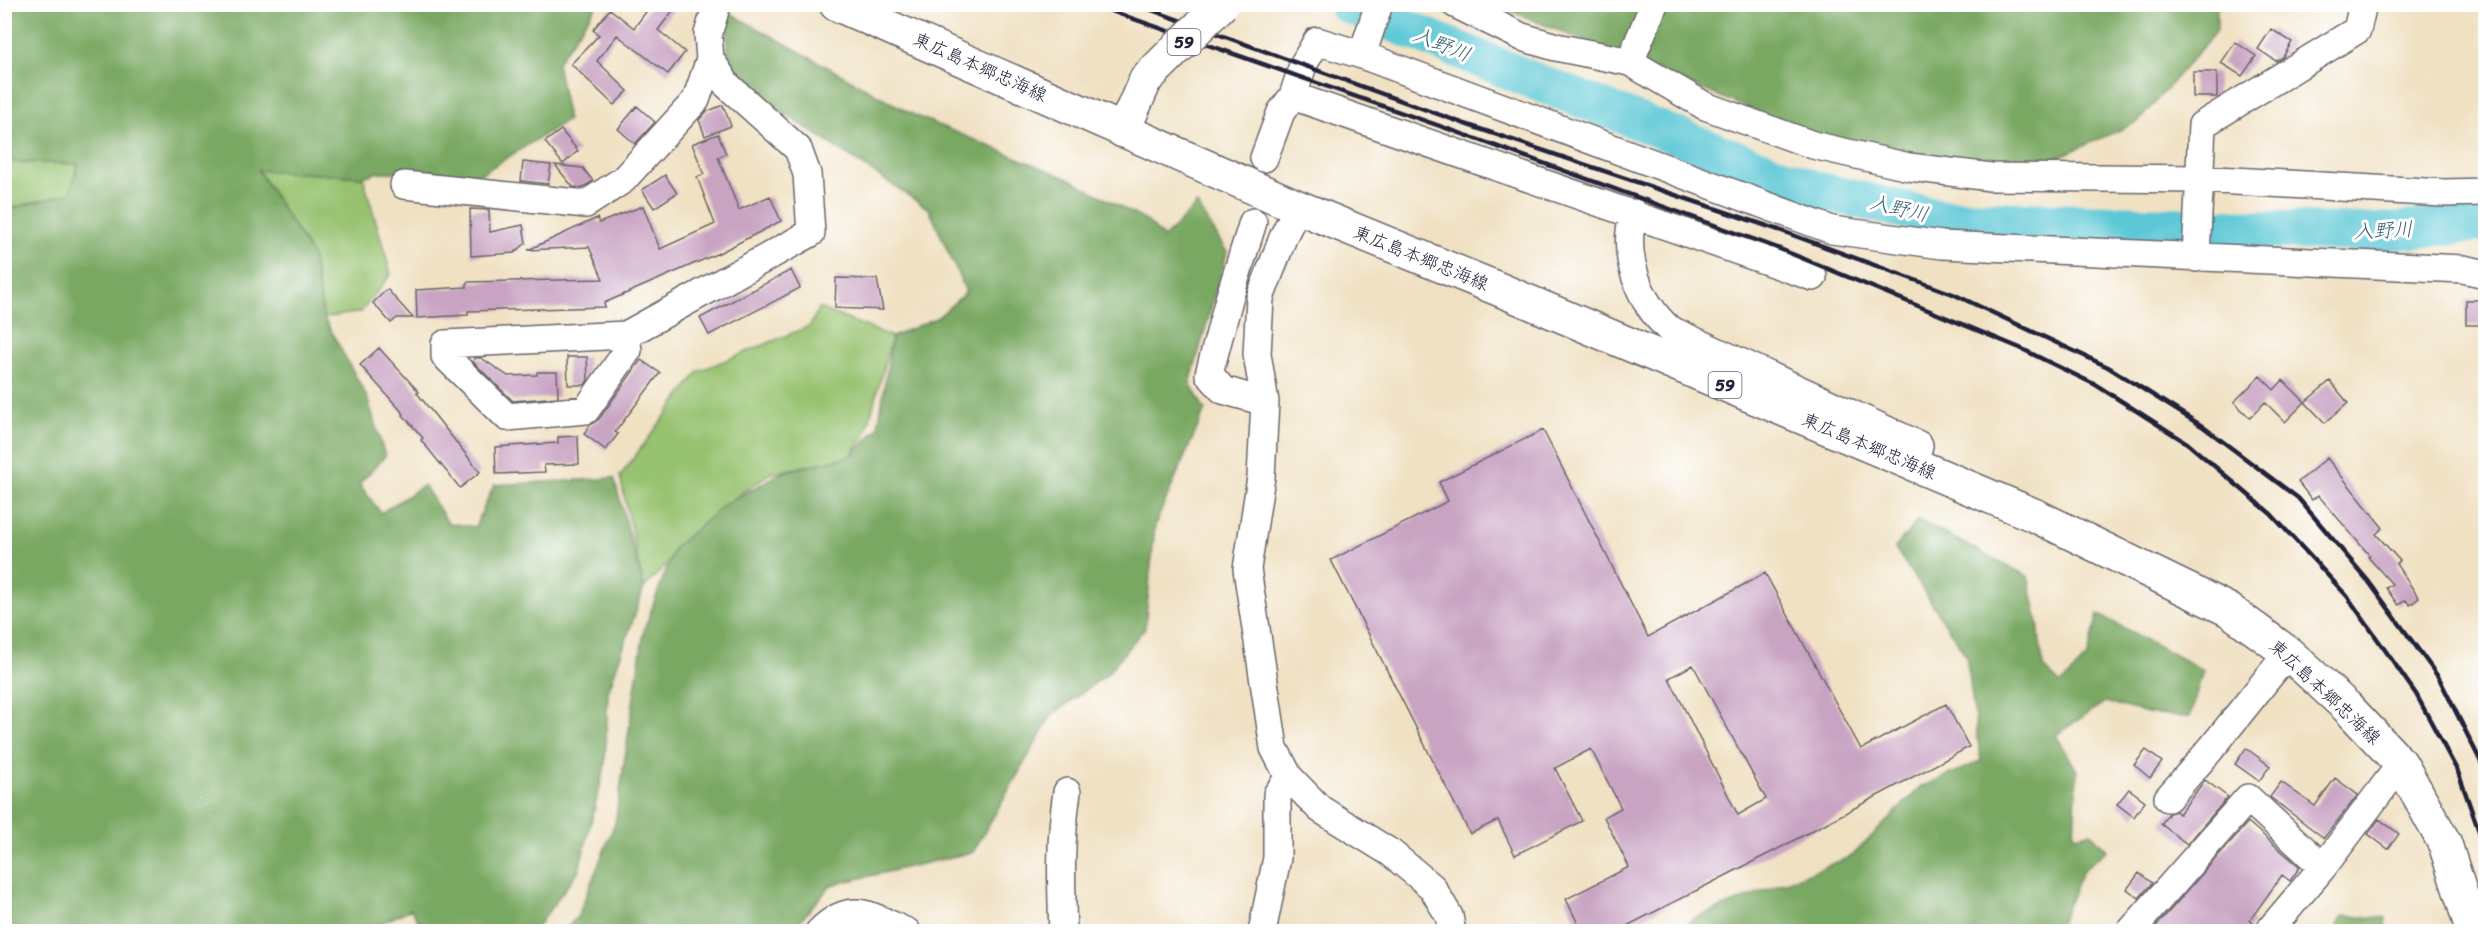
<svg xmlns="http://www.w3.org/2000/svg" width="2490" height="936" font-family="Sriracha,'Klee One',sans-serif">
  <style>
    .green { fill: #97c26f; stroke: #5c7255; stroke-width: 1.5 }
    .forest { fill: #79a862; stroke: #4e654e; stroke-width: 1.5 }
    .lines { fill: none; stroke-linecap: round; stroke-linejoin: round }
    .river { stroke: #5cc7d5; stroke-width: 38 }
    .building { fill: #c8a3c2; fill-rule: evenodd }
    .minor-casing { stroke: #6a656b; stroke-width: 30 }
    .major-casing { stroke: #6a656b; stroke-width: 36 }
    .minor { stroke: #fff; stroke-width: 27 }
    .major { stroke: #fff; stroke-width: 33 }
    .rail { stroke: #22223b; stroke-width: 4.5 }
    .major-bridge-casing { stroke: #6a656b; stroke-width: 36; stroke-linecap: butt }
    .major-bridge { stroke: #fff; stroke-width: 33 }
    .labels { text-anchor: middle; stroke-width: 6; stroke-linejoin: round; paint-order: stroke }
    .shield { fill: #fff; stroke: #646476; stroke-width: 1.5 }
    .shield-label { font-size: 16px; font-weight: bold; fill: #22223b }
    .street-label { font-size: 18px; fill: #22223b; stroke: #fff }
    .water-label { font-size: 20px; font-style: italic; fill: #365c71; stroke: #fff }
  </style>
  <rect width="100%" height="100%" fill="#fff"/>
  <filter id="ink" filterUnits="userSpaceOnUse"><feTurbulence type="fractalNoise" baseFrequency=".0167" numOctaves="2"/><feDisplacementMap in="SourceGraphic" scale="12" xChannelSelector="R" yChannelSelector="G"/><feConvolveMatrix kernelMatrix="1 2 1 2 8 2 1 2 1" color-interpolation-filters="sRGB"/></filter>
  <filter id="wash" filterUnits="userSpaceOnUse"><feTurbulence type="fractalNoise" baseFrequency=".008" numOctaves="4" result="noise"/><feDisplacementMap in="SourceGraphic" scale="24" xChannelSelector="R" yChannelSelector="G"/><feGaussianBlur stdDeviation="1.35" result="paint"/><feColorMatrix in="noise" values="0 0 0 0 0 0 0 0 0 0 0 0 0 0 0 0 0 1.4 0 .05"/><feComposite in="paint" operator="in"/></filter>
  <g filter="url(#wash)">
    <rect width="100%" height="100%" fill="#f0e1c3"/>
    <path class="green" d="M5,162L78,164L70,193L5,210Z
      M258,170L363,177L391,274L361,312L324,318L312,255Z
      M819,308L892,337L866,433L851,456L769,474L720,508L644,588L620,476L699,371L810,326Z"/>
    <path class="forest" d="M2217,4V30L2138,122L1995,185L1811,134L1496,5Z
      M5,5H597L557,63L568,120L481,174L379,172L363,177L258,170L312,255L324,318L367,397L385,456L359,484L381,513L424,485L448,523L475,527L494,485L614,478L644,588L608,692L605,766L579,870L534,931H424L411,909L365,931H5V210L70,193L78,164L5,162Z
      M728,12L914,115L1074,181L1148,222L1164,238L1197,204L1227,252L1190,383L1205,410L1155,525L1145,628L1106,675L1052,715L973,852L831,885L791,931L563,932L578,916L615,823L644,630L674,548L725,504L783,472L851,456L878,428L892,337L938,317L966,292L929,209L779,110L728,62Z
      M1918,520L2028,576L2038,623L2043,667L2061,684L2088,656L2098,614L2203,670L2190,717L2147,713L2105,702L2056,735L2077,771L2074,836L2091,833L2107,850L2082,871L2057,931H1684L1690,920L1852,856L1921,787L1981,761L1966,655L1895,548Z
      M2343,916L2386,918V931H2335Z"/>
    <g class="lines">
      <path class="river" d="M1347,4L1529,79L1816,190L1940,218L2367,233L2486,223"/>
    </g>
    <g id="blocks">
      <path class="building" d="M652,4H678L658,30L685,52L668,74L617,35L597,61L628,91L614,105L571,64L599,35L593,30L610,9L634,28Z
        M2271,29L2292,42L2283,57L2276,61L2258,49Z
        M2235,42L2256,56L2242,76L2221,63Z
        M2193,72H2217V97H2193Z
        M723,105L731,126L705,136L699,120L706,112Z
        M637,106L655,122L635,144L618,129Z
        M561,130L578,151L563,164L545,142Z
        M718,134L726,154L718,157L739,210L770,196L781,221L721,252L604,303L605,307L468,311V315L417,318L416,290L467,287V282L603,279L589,247L528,250L597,218L599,223L643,206L660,249L715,224L697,177L704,174L692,144Z
        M523,162L551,165L548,184L521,181Z
        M555,165L583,168L593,181L582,188L573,187Z
        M665,175L677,193L654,208L642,190Z
        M470,209L489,210L490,232L523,225L526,243L514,253L471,256Z
        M791,270L800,288L709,335L700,318Z
        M836,278L877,279L883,310L835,308Z
        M387,289L413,318H397L391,323L373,303Z
        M2466,300H2486V325H2466Z
        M379,348L419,392L417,393L480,472L460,488L421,440L423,438L403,415L404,414L360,365Z
        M567,357H587L588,380L585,385H568Z
        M475,358H481L508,376L537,375V372H557L558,397L513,401L473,362Z
        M641,360L660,373L615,432L618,434L606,450L584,434L590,425L599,419Z
        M2260,376L2274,390L2283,380L2305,402L2285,422L2265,402L2250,418L2234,402Z
        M2330,381L2348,403L2325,423L2305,402Z
        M1543,430L1648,637L1765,573L1861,749L1946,704L1969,747L1772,852L1615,932H1582L1566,899L1629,867L1604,817L1621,808L1591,749L1555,768L1582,821L1515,855L1498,820L1470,834L1331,560L1448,501L1439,482ZM1693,665L1766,799L1738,815L1669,678Z
        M578,436L579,464L544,465L545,472L496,474L495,447L558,443V437Z
        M2327,458L2383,528L2376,534L2400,561L2396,564L2419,598L2410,605L2406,600L2398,605L2386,588L2392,584L2368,557L2370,556L2318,495L2312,500L2298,482Z
        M2246,748L2270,766L2259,781L2235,764Z
        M2146,750L2162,762L2150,778L2134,765Z
        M2335,778L2358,795L2324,838L2270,797L2281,782L2315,806Z
        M2205,780L2228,797L2187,844L2161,824L2169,813L2176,811L2179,814Z
        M2129,789L2145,801L2134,817L2117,804Z
        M2379,819L2399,834L2388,849L2368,834Z
        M2248,822L2300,867L2290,881L2282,875L2250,920L2253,922L2246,932H2151Z
        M2139,873L2152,883L2139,898L2127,889Z"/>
    </g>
  </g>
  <g filter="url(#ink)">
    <use href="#blocks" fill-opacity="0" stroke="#6a656b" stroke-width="1.5"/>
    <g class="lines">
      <g class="minor-casing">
        <path id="minor" d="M1455,4L1522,37L1556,47L1630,62L1705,106L1813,145L1909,167L1991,177L2199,179L2443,193L2486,192
          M1362,55L1832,230L1942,245L2463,269L2486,274
          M1630,62L1654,4
          M1293,96L1813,277
          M1264,158L1281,112L1293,96L1303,65L1317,41L1362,55L1379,4
          M404,185L586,204L623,180L696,100L710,59
          M1298,207L1284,235L1260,298L1257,354L1265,402L1261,477L1247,569L1274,748L1289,777L1320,809L1391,853L1432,887L1449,916L1452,932
          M1634,213C1621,253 1638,301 1669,329L1919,445L1914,465
          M1253,222L1229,299L1209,374L1223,390L1265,402
          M2196,258L2202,125L2357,30L2363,4
          M626,335L628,350L586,410L507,417L445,356V344L626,335L811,233L807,174L798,149L727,85L710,59L708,34L717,4
          M2168,798L2210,750L2288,653
          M819,932C852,899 870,916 907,932
          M1063,932C1061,885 1060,838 1067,792
          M1262,932L1277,858V794L1289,777
          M2130,932L2248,798L2323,867
          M2268,932L2323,867L2401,764"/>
      </g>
      <g class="major-casing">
        <path id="major" d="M836,4L1298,207L1496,288L2036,516L2229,610L2288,653L2347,707L2401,764L2445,844L2473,932
          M1123,131L1146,79"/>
      </g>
      <use href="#minor" class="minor"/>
      <use href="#major" class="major"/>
      <path class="rail" d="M1091,4L1457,132L1775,247L2020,348L2096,385L2187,443L2271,514L2347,596L2416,694L2458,772L2486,851
        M1135,4L1465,124L1779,230L1953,294L2108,367L2202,426L2298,498L2369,582L2439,678L2486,772"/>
      <g class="major-bridge-casing">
        <path id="major-bridge" d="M1146,79L1222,4"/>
      </g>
      <use href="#major-bridge" class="major-bridge"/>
    </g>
  </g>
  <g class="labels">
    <g class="shield">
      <rect x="1167.5" y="29" width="33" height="26" rx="4.5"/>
      <rect x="1708.5" y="372" width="33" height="26" rx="4.5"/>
    </g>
    <g class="shield-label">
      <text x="1184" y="48">59</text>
      <text x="1725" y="391">59</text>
    </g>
    <g class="street-label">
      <text transform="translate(980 67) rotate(24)" y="6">東広島本郷忠海線</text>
      <text transform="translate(1421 258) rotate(22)" y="6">東広島本郷忠海線</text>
      <text transform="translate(1869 446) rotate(23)" y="6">東広島本郷忠海線</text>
      <text transform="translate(2325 692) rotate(43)" y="6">東広島本郷忠海線</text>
    </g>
    <g class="water-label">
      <text transform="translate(1442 44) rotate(22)" y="7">入野川</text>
      <text transform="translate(1899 208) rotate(13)" y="7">入野川</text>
      <text transform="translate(2383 230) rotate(-3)" y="7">入野川</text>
    </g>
  </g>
  <rect width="2490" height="936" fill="none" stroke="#fff" stroke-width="24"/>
</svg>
